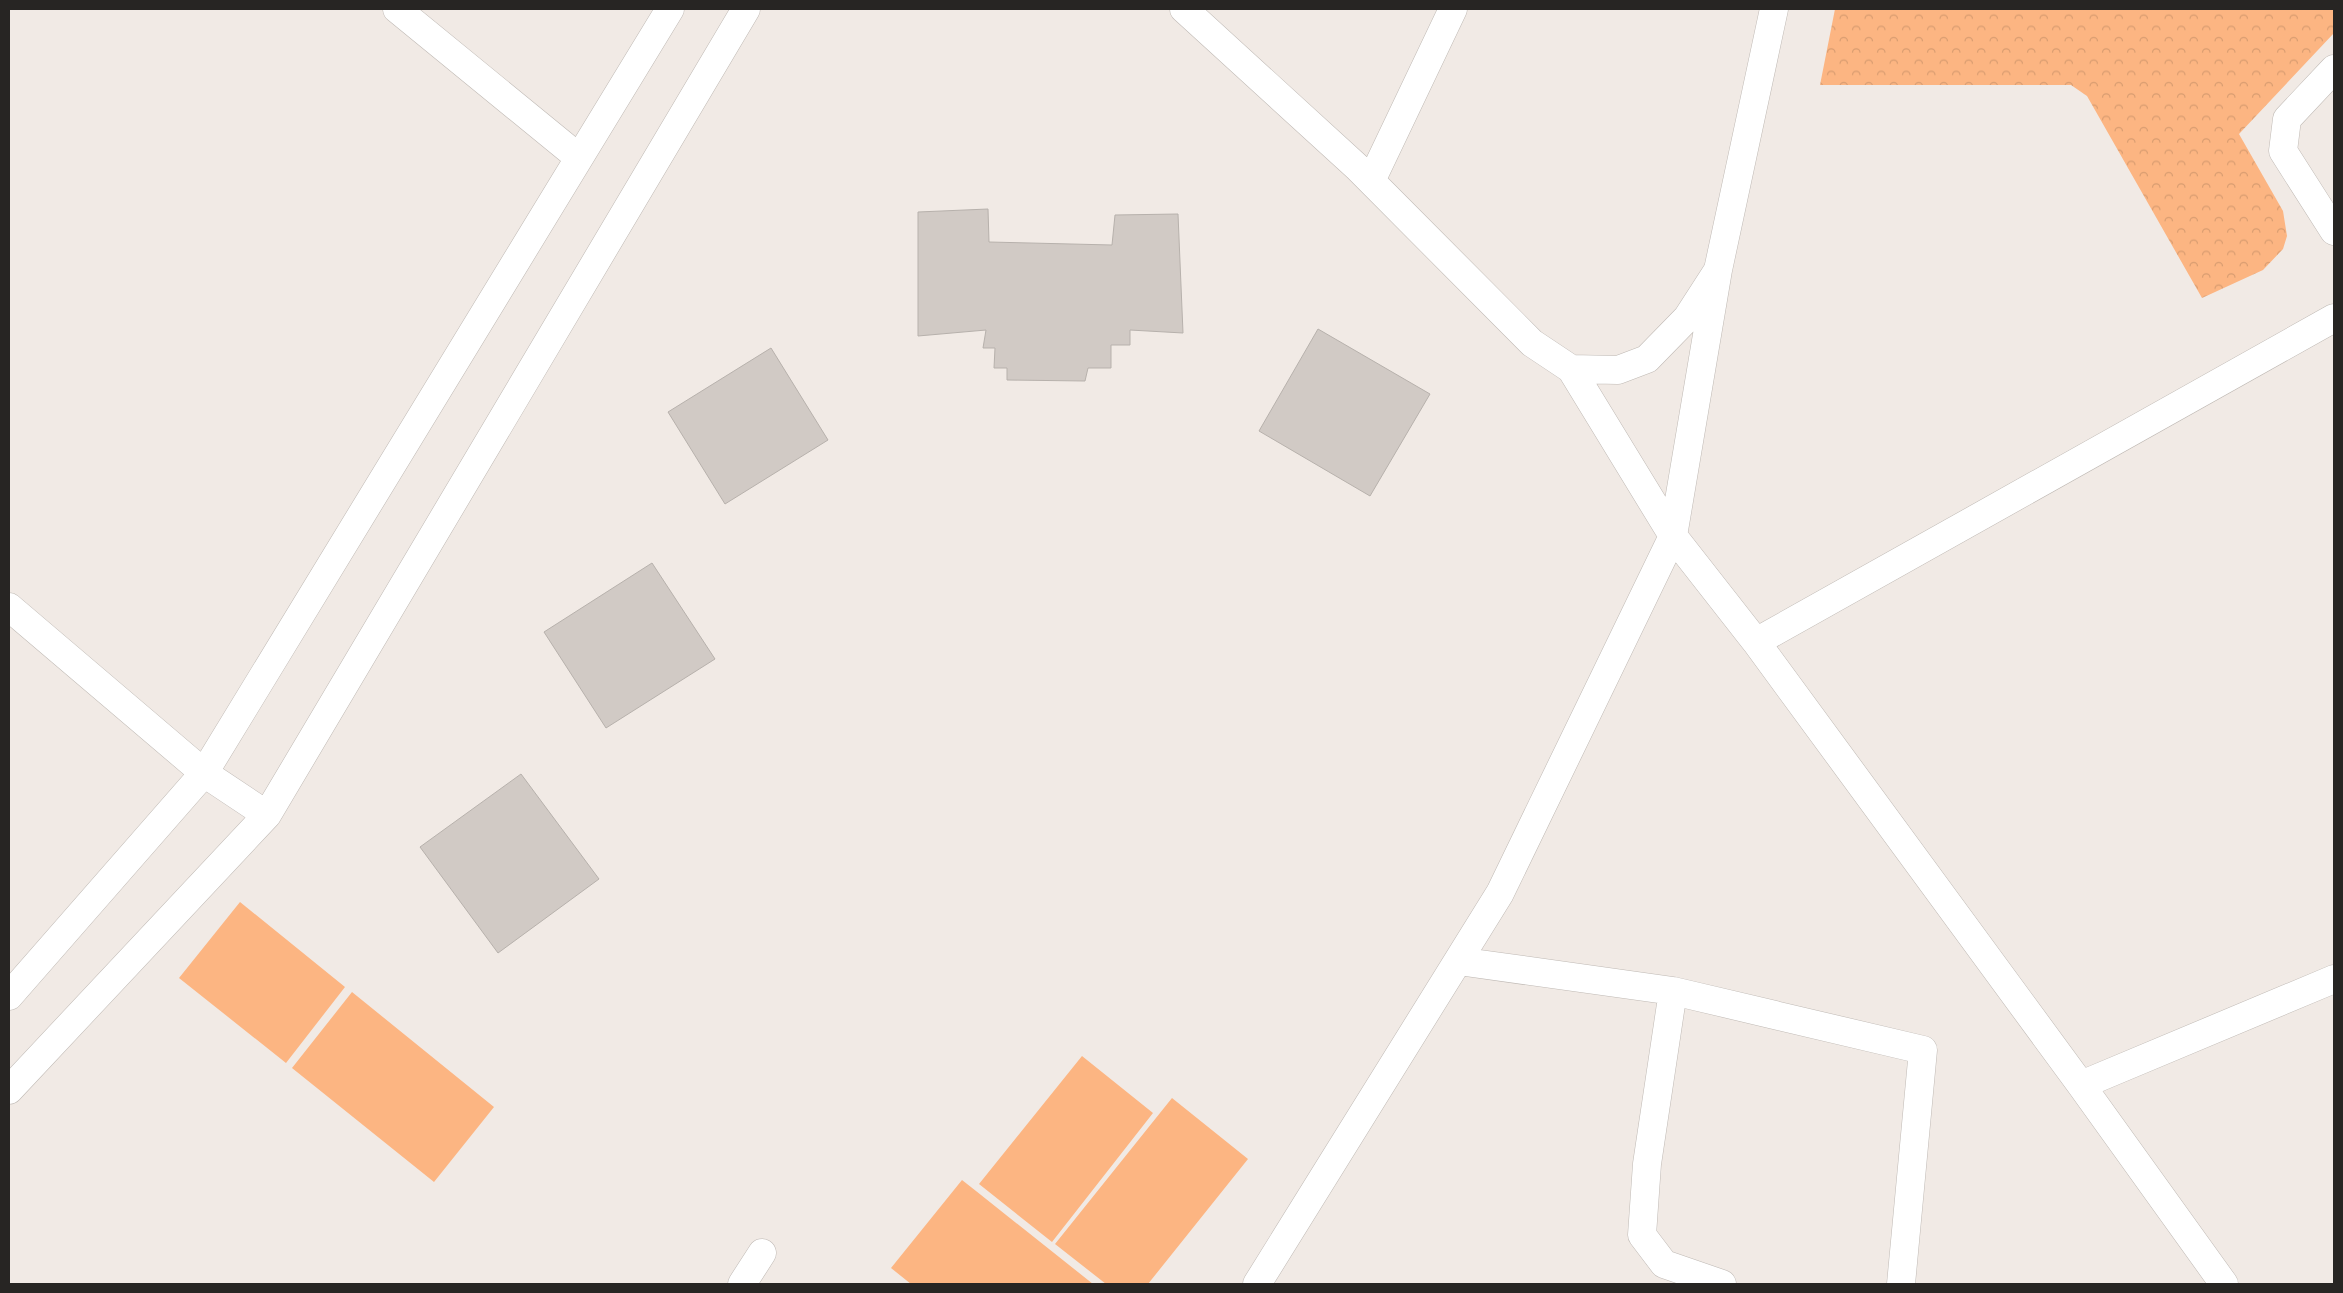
<svg xmlns="http://www.w3.org/2000/svg" width="2343" height="1293" font-family="'DM Sans',sans-serif">
  <style>
    .park { fill: url(#park-crowns) }
    .pitch { fill: #fcb582 }
    .building { fill: #d1cac5; stroke: #b7b1ac }
    .lines { fill: none; stroke-linecap: round; stroke-linejoin: round }
    .street-casing { stroke: #bfb9b4; stroke-width: 29 }
    .secondary-casing { stroke: #bfb9b4; stroke-width: 29 }
    .street { stroke: #fff; stroke-width: 28 }
    .secondary { stroke: #fff; stroke-width: 28 }
  </style>
  <defs>
    <pattern id="park-crowns" width="20" height="18" patternUnits="userSpaceOnUse" patternTransform="scale(1.25)"><rect width="20" height="18" fill="#fcb582"/><path d="M2 6a3 3 0 1 1 6 0M12 15a3 3 0 1 1 6 0" fill="none" stroke="#d89c70"/></pattern>
  </defs>
  <rect width="100%" height="100%" fill="#f1eae5"/>
  <path class="park" d="M1835,9H2334V33L2239,134L2283,211L2287,236L2283,249L2263,270L2202,298L2087,96L2071,85H1820Z"/>
  <path class="pitch" d="M240,902L345,987L286,1063L179,978Z
    M352,992L494,1107L434,1182L292,1068Z
    M1082,1056L1153,1113L1052,1242L979,1184Z
    M1172,1098L1248,1159L1148,1284H1106L1055,1244Z
    M962,1180L976,1191L1093,1284H911L891,1268Z"/>
  <path class="building" d="M988,209L989,242L1112,245L1115,215L1178,214L1183,333L1130,330V345H1111V368H1088L1085,381L1007,380V368H994L995,348H983L986,330L918,336V212Z
    M1318,329L1430,394L1370,496L1259,431Z
    M771,348L828,440L725,504L668,412Z
    M652,563L715,659L606,728L544,632Z
    M521,774L599,879L498,953L420,847Z"/>
  <g class="lines">
    <g class="street-casing">
      <path id="street" d="M397,9L578,157
        M1184,9L1357,167L1532,343L1571,369L1673,536L1756,642L2081,1085L2224,1284
        M2334,69L2287,119L2283,151L2334,231
        M1371,181L1453,9
        M1571,369L1618,370L1647,359L1687,318L1718,270L1774,9
        M9,607L204,773
        M1756,642L2334,318
        M1458,961L1673,991L1923,1050L1901,1284
        M1673,991L1647,1164L1642,1235L1664,1264L1722,1284
        M2081,1085L2334,979
        M742,1284L762,1253
        M1257,1284L1500,893L1673,536L1718,270"/>
    </g>
    <g class="secondary-casing">
      <path id="secondary" d="M204,773L267,815
        M9,996L204,773L670,9
        M9,1090L267,815L746,9"/>
    </g>
    <use href="#street" class="street"/>
    <use href="#secondary" class="secondary"/>
  </g>
  <rect width="2343" height="1293" fill="none" stroke="#272523" stroke-width="20"/>
</svg>
